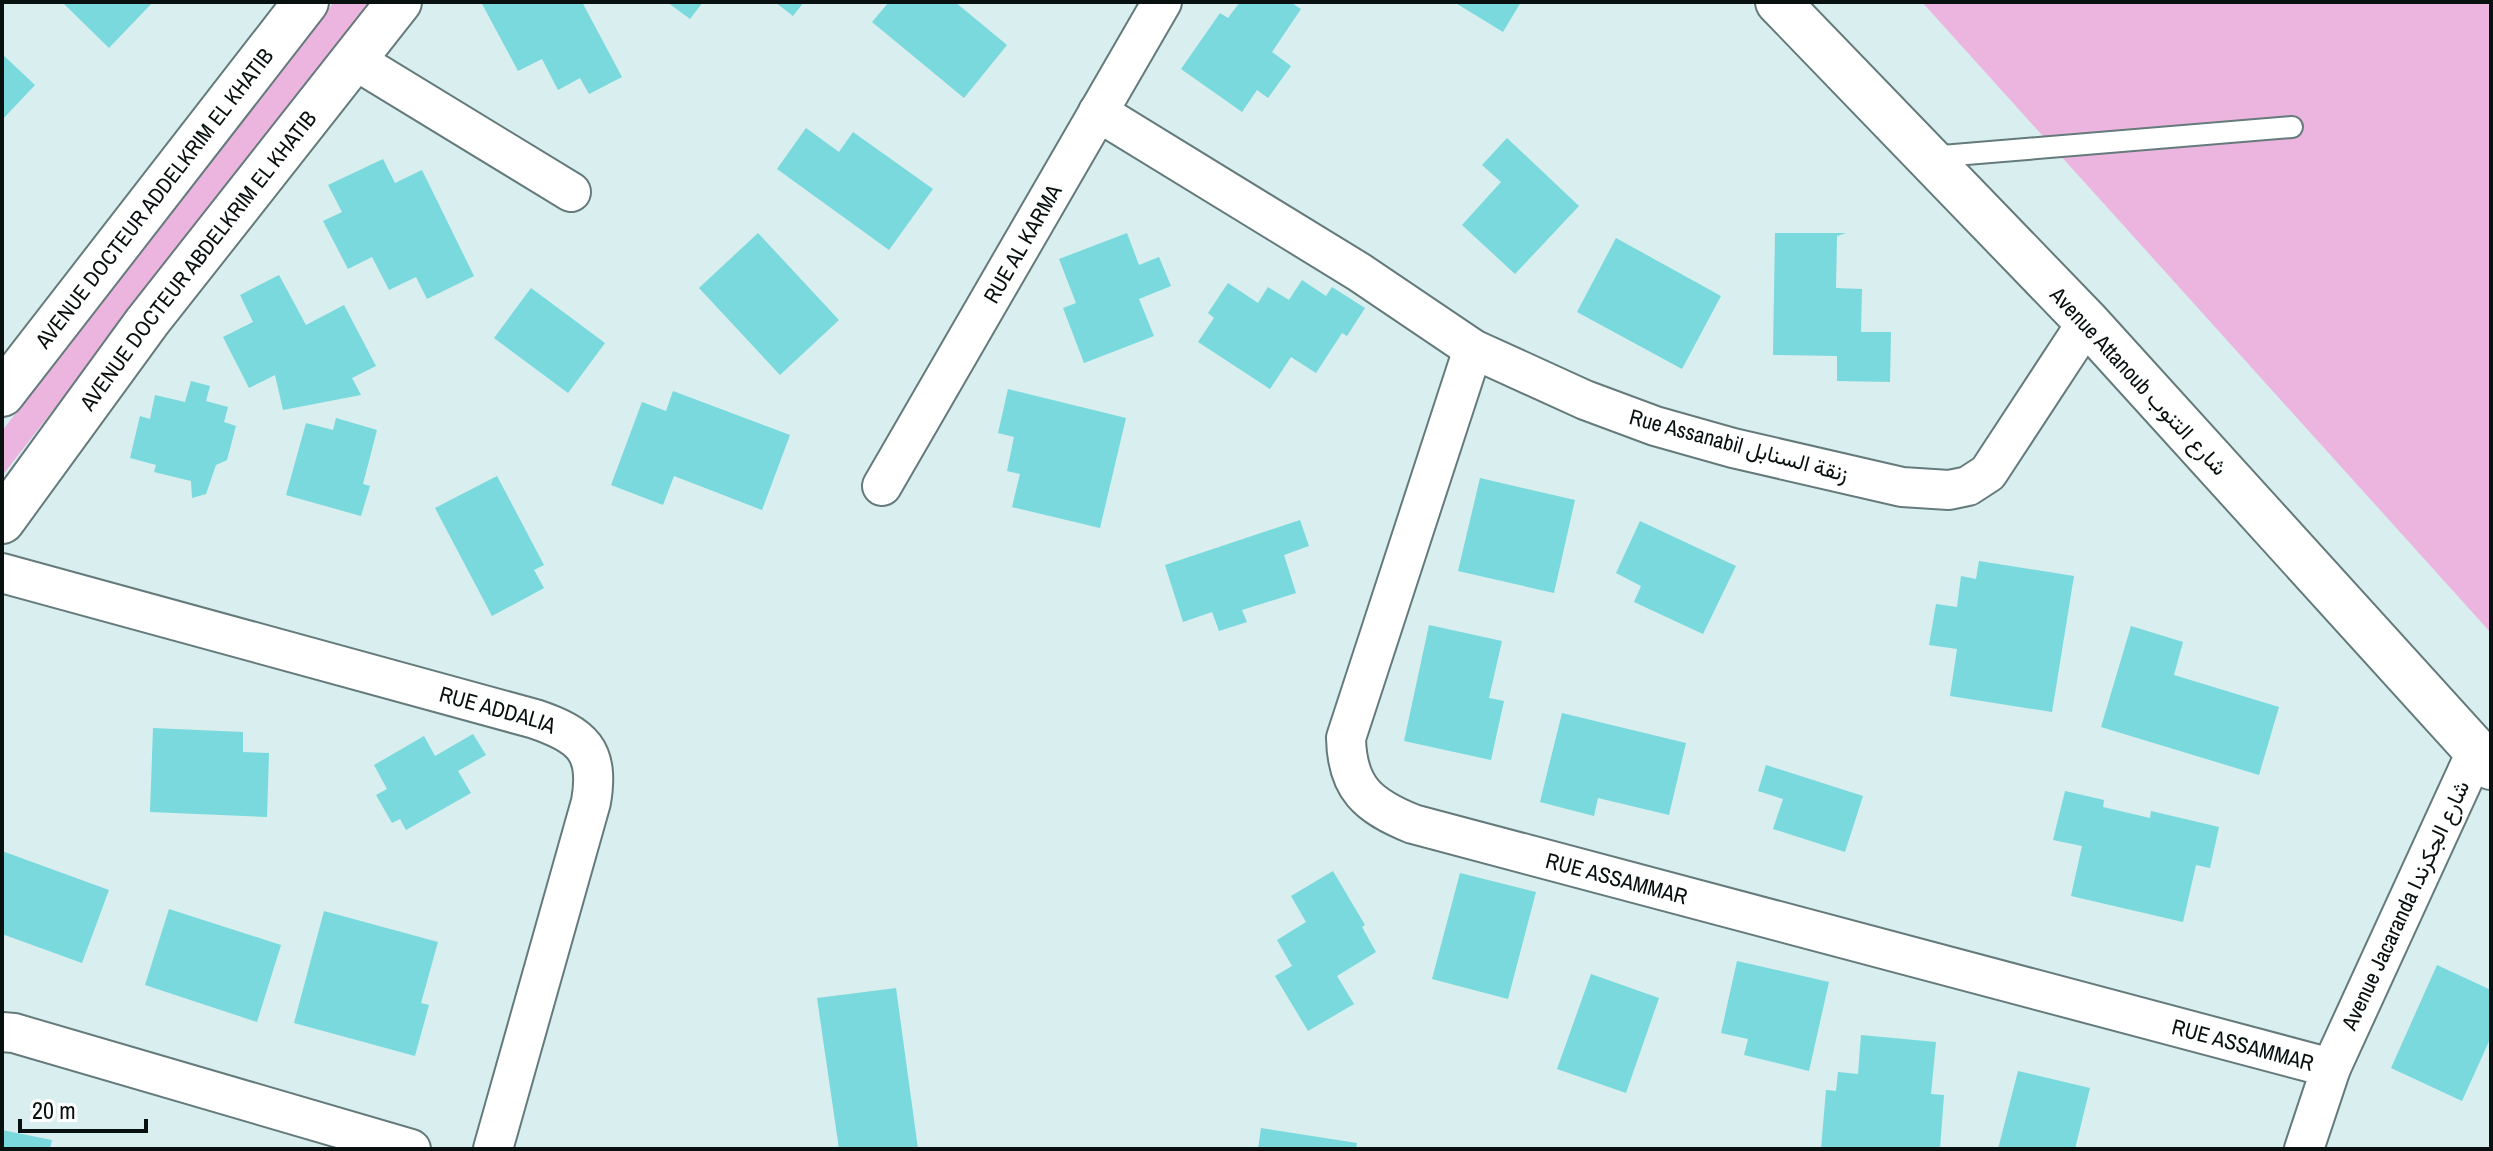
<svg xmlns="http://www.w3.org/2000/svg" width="2493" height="1151" font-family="'Archivo Narrow',Vazirmatn,sans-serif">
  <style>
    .green { fill: #ecb5df }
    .building { fill: #79d9dd }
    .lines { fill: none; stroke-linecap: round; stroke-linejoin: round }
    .service-casing { stroke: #657a7b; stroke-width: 24 }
    .minor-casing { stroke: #657a7b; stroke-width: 42 }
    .tertiary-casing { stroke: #657a7b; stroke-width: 48 }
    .secondary-casing { stroke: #657a7b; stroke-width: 48 }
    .service { stroke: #fff; stroke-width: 20 }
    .minor { stroke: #fff; stroke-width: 38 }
    .tertiary { stroke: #fff; stroke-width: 44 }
    .secondary { stroke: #fff; stroke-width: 44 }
    .labels { text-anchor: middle; stroke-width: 7; stroke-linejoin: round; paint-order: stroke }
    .street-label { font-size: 22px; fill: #081010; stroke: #fff }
  </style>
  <rect width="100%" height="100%" fill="#d8eeef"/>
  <path class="green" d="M334,2H369L2,476V431Z
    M1922,2H2491V633Z"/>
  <path class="building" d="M62,2H153L109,48Z
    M481,2H582L622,77L589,94L580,78L558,90L542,59L518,71Z
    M667,2H703L690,19Z
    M775,2H804L793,16Z
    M889,2H955L1007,45L964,98L872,22Z
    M1240,2H1290L1301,9L1272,52L1291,66L1268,98L1257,90L1242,112L1181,69L1220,13L1228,18Z
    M1454,2H1521L1503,32Z
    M2,54L35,85L2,120Z
    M806,128L839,152L853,132L933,189L889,250L777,169Z
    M1507,138L1579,206L1515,274L1462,225L1501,182L1482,165Z
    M383,159L395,183L422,170L474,276L427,299L416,277L389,290L372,257L348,269L323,221L342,212L328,185Z
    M758,233L839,320L780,375L699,288Z
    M1127,233L1139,265L1159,257L1171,286L1139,299L1154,336L1084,363L1063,308L1076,303L1059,259Z
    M1775,233H1846L1837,236L1836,288L1862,289L1861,332H1891L1890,382L1837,381V356L1773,355Z
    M1616,238L1721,296L1682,369L1577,312Z
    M279,275L306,325L344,305L376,366L352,378L361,395L283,410L275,375L249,388L223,337L253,322L240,295Z
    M1302,280L1326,296L1332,287L1365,308L1347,336L1342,333L1316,373L1291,357L1270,389L1198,342L1214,318L1208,313L1228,283L1258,303L1268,287L1289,300Z
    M531,288L605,343L568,393L494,338Z
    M191,381L210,386L206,401L228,407L224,422L236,426L227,460L216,465L206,494L192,498L191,481L154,472L156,465L130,458L140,416L150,419L155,395L185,402Z
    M1008,389L1126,418L1100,528L1012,507L1020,474L1007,471L1014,437L998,433Z
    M673,391L790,435L762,510L674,476L663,505L611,485L642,402L666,411Z
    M336,418L377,430L363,484L370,486L361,516L286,495L306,423L333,430Z
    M497,476L544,565L534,570L544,588L492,616L435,508Z
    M1480,478L1575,500L1554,593L1458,571Z
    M1300,520L1309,546L1284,555L1296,593L1242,610L1247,622L1219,631L1212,612L1183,622L1165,565Z
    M1640,521L1736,566L1703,634L1634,602L1641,586L1616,573Z
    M1979,561L2074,576L2052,712L1950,696L1957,649L1929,645L1936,604L1957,607L1961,576L1976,579Z
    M1429,625L1502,641L1489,698L1504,701L1491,760L1404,741Z
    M2131,626L2183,642L2174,675L2279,707L2259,775L2101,727Z
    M1562,713L1686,743L1669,815L1598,798L1594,816L1540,802Z
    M153,728L243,732V752L269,753L267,817L150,812Z
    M473,734L486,755L458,771L471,793L406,830L400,819L392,823L376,795L387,789L374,765L424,736L435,756Z
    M1766,765L1863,796L1845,852L1773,829L1783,799L1758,791Z
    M2065,791L2104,800L2103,807L2150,818L2151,811L2219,827L2210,868L2196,865L2183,922L2071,896L2082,846L2053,840Z
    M2,851L109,890L82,963L2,934Z
    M1333,871L1365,925L1362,927L1376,952L1337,976L1354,1004L1308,1031L1275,976L1292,966L1277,940L1306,922L1291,896Z
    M1460,873L1536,892L1508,999L1432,979Z
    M169,909L281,945L257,1022L145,985Z
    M324,911L438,942L421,1003L429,1005L415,1056L294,1023Z
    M1737,961L1829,982L1809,1071L1744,1055L1748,1039L1721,1033Z
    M2437,965L2491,990V1037L2462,1101L2391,1068Z
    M1591,974L1659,998L1626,1093L1557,1069Z
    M896,988L918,1149H839L817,998Z
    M1861,1035L1936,1042L1931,1094L1944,1095L1940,1149H1821L1826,1090L1836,1091L1838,1072L1858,1074Z
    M2018,1071L2090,1088L2075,1149H1998Z
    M1261,1128L1357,1143L1356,1149H1258Z
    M2,1130L52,1140L50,1149H2Z"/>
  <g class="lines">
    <g class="service-casing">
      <path id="service" d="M1930,157L2292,127"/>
    </g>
    <g class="minor-casing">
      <g id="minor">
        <path d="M353,59L571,192"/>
        <path d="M1098,112L1359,272L1473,349L1585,400L1655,426L1733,448L1902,487L1949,490L1968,486L1988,473L2087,322"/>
        <path id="s1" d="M1473,349L1346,738C1347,788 1368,806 1413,824L2331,1068"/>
        <path id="s2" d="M882,486L1162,2"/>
        <path id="s3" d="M2,573L535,719C582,735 600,750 591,802L493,1149"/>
        <path d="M2,1032L14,1033L411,1149"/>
        <path d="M2304,1149L2331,1068L2476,752"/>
      </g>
    </g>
    <g class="tertiary-casing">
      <path id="tertiary" d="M1778,2L2087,322L2491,767"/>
    </g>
    <g class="secondary-casing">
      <g id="secondary">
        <path id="s4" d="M2,394L306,2"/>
        <path id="s5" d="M2,521L147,322L399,2"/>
      </g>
    </g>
    <use href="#service" class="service"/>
    <use href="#minor" class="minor"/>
    <use href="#tertiary" class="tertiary"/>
    <use href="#secondary" class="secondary"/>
  </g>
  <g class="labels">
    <g class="street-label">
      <text dy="8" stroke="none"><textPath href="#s4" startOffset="248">AVENUE DOCTEUR ADDELKRIM EL KHATIB</textPath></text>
      <text dy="8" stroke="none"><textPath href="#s2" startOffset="280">RUE AL KARMA</textPath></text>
      <text dy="8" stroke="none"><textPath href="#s5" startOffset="326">AVENUE DOCTEUR ABDELKRIM EL KHATIB</textPath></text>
      <text transform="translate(2139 381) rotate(47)" y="8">Avenue Attanoub شارع التنوب</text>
      <text transform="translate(1739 445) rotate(15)" y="8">Rue Assanabil زنقة السنابل</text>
      <text dy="8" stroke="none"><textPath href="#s3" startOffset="514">RUE ADDALIA</textPath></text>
      <text dy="8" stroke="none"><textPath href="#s1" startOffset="738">RUE ASSAMMAR</textPath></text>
      <text transform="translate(2405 905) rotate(-65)" y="8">Avenue Jacaranda شارع الجكرندا</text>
      <text dy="8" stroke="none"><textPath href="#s1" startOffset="1386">RUE ASSAMMAR</textPath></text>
    </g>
  </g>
  <rect width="2493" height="1151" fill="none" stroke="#081010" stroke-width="8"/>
  <path d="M20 1119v12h126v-12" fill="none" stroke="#081010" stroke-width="4"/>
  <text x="32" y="1119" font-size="24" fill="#081010" stroke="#ffffff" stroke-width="6" paint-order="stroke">20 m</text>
</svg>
